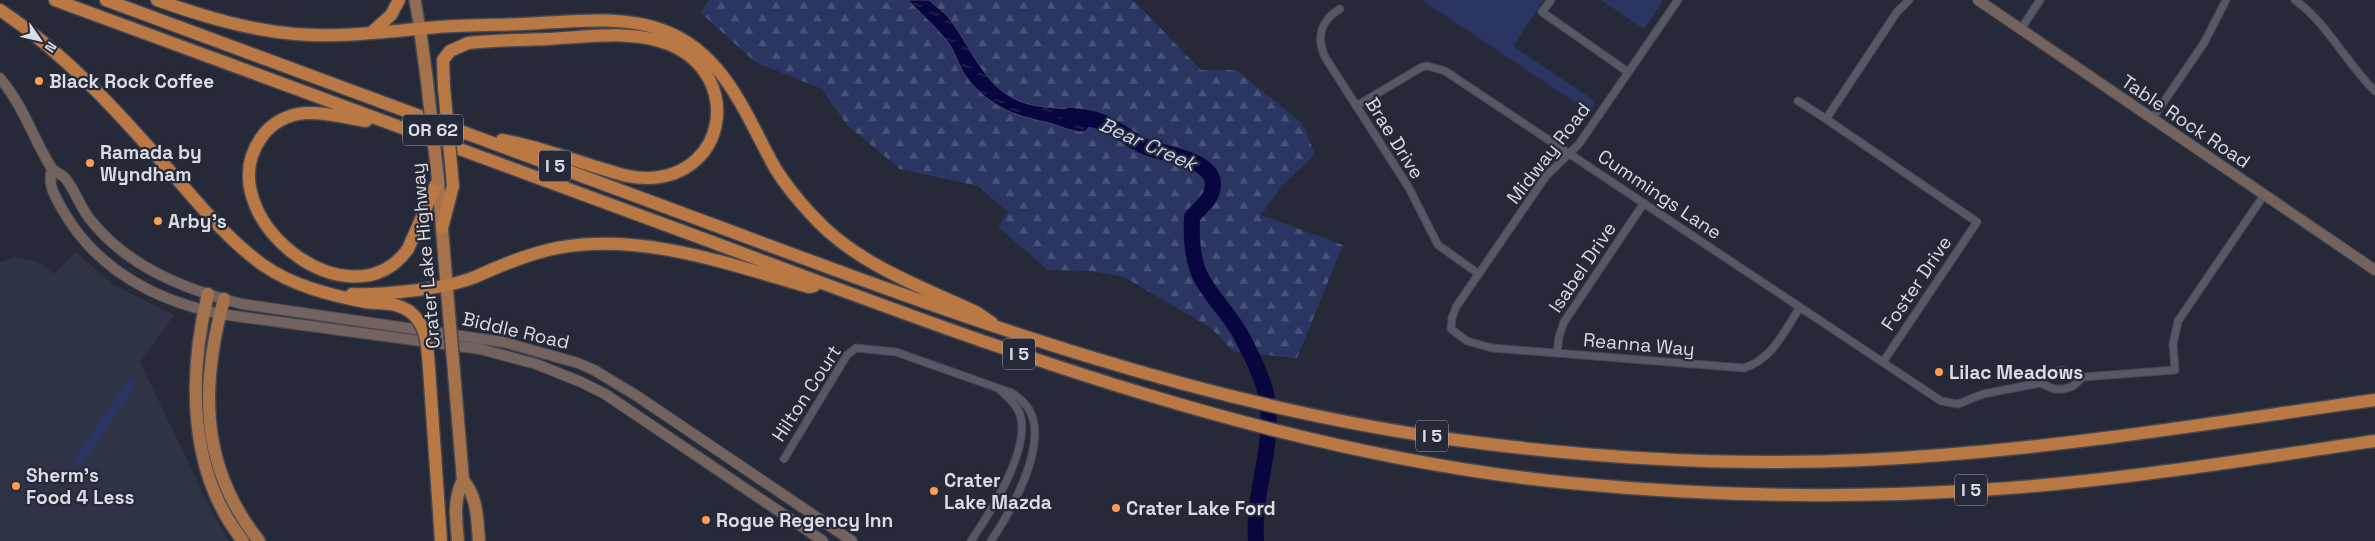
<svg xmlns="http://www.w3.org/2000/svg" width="2375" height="541" font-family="'Space Grotesk',sans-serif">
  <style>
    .built { fill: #2e3346 }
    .green { fill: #2b3561 }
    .forest { fill: url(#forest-firs) }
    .water { fill: url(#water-ripples); stroke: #474670 }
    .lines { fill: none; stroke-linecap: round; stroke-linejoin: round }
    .river { stroke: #08063e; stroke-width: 16 }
    .minor-casing { stroke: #444751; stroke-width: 9 }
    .secondary-casing { stroke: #444751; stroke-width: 12 }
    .primary-casing { stroke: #444751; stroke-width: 14 }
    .trunk-casing { stroke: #444751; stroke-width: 15 }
    .motorway-casing { stroke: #444751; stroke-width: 15 }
    .minor { stroke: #545867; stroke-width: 7 }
    .secondary { stroke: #73625d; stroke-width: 10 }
    .primary { stroke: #916b53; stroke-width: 11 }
    .trunk { stroke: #a6724c; stroke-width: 12 }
    .motorway { stroke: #ba7845; stroke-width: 12 }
    .trunk-bridge-casing { stroke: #444751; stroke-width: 15; stroke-linecap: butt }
    .motorway-bridge-casing { stroke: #444751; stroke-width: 15; stroke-linecap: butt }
    .trunk-bridge { stroke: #a6724c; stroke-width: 12 }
    .motorway-bridge { stroke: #ba7845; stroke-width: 12 }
    .poi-dot { fill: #fc9d53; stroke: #262937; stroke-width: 2 }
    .labels { text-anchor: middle; stroke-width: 4.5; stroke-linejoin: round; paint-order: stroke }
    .shield { fill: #262937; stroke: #a3a6b0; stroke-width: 1 }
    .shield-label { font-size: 18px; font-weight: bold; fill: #d9dce4 }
    .poi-label { font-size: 19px; font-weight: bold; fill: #d9dce4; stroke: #262937; text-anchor: start }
    .street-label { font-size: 19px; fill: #d9dce4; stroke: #262937 }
    .water-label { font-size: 20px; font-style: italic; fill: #c4cef2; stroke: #262937 }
  </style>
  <defs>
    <pattern id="forest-firs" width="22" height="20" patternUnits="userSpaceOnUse" patternTransform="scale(1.25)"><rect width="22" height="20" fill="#2b3561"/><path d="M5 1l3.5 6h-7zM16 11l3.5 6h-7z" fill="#495278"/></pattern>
    <pattern id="water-ripples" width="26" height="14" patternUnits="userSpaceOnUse" patternTransform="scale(1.25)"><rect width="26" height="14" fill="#08063e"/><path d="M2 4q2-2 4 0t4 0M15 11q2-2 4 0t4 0" fill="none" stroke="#2b2a5a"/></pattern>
  </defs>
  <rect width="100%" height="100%" fill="#262937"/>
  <path class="built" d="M76,252L115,286L174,315L140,362L212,512L229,541H0V262L16,257L38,262L54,274Z"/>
  <path class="green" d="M1422,0H1544L1513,46L1595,101L1591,113Z
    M1601,0H1661L1663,1L1644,29Z
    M130,378L134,384L132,392L80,468L72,462Z"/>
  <path class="forest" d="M709,0H1133L1201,70H1236L1302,123L1315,154L1281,187L1261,215L1343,245L1297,358L1234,352L1211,328L1124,277L1091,271L1048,270L998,227L1008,212L978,186L900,169L847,125L822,89L755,62L701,13Z"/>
  <path class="water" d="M908,0H929C935,6 943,11 949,18C971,46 983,85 1017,100C1041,111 1066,105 1089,114L1091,125L1085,132C1070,132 1059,125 1045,122C1013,116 984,103 965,75C958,65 955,51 947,41C939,30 918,11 908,0Z"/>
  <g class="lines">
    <path class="river" d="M1069,116C1081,117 1094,118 1106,124C1120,130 1131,141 1146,147C1165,155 1224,159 1211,194C1208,202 1198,210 1192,217C1191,237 1192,263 1203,281C1212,297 1226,311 1236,327C1245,341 1261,374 1265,390C1278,441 1252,489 1256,541"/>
    <g class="minor-casing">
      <path id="minor" d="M1551,0L1542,12L1628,72
        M1678,0L1579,144L1546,176L1456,307L1452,318L1451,329L1467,341L1492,348L1744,368C1772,360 1785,330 1800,307
        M2295,0C2328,24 2346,63 2375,91
        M1340,9C1321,20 1316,37 1325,57L1409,188L1438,245L1479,274
        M2021,29L2040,0
        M1798,101L1826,119
        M1356,106L1422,67L1428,66L1445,71L1941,401L1958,404L1983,394L2040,383L2054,389H2064L2073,386L2083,377
        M2152,119L2204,43L2226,0
        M1557,353L1559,337L1564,322L1644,203
        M1883,362L1977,222L1826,119L1897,12L1909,0
        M2040,383C2052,367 2066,368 2083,377L2175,370L2173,344L2178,321L2264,195
        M784,459L847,355L856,348L896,352L1012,393C1021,399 1029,406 1032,416C1045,451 1010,513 991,541
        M971,541C990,513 1031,449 1020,414C1016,404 1008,397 1000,390"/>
    </g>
    <g class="secondary-casing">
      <path id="secondary" d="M1978,0L2375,270
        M0,78C25,108 32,137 51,167C54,172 62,174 66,179C75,191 80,206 89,218C127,267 184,289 242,304L503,342L578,363L594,370L637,396L852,541
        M52,170C47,184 55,196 62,209C96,269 154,300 220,314L480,349L536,364L581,382L605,394L823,541"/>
    </g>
    <g class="primary-casing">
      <path id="primary" d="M415,0L420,29"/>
    </g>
    <g class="trunk-casing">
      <path id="trunk" d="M420,29L427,81
        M438,180L448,302
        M208,294C188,376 188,472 243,541
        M224,299C200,387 200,467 259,541
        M454,372L463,480C453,500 456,519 458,541
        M463,480C478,498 477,519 479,541"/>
    </g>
    <g class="motorway-casing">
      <path id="motorway" d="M55,0C274,81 494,160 712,242C991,346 1271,454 1570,483C1706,496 1843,499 1980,490C2112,482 2244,460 2375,441
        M106,0C309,75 512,149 714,225C963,318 1207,409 1472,442C1627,462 1787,468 1942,455C2087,444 2231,420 2375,400
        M157,0C202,16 248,30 295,34C343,38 391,31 438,27C466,25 495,25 523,24C568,22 622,14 665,31C725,54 746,116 775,168C785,184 797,199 810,213C854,263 917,285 976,312L992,323
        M0,10C66,54 118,112 170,171C199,204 227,239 263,265C293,286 330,295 365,302C384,305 390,300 409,311
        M371,33L391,15L399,0
        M444,87L443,60L450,51L468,43C494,40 521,40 547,39C588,37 633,29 671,45C742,76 728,175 649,178C630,179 611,171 593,166C563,156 534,146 502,140
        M366,121C347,118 326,112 306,113C288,114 271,123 261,138C207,214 349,330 408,249L438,180
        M442,228L453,186
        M352,294C385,295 445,289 475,277C502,265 528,254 557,248C642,232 728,264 809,287L814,286
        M429,368L441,541"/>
    </g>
    <use href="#minor" class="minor"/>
    <use href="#secondary" class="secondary"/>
    <use href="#primary" class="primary"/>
    <use href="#trunk" class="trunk"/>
    <use href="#motorway" class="motorway"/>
    <g class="trunk-bridge-casing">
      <path id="trunk-bridge" d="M427,81L438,180
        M448,302L454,372"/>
    </g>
    <g class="motorway-bridge-casing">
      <path id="motorway-bridge" d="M444,87L453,186
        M409,311C428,325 427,346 429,368"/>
    </g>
    <use href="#trunk-bridge" class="trunk-bridge"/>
    <use href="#motorway-bridge" class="motorway-bridge"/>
  </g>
  <g class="poi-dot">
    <circle cx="39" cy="81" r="5"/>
    <circle cx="90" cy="163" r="5"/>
    <circle cx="158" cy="221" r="5"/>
    <circle cx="1939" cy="372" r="5"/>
    <circle cx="16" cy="486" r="5"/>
    <circle cx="934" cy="491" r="5"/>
    <circle cx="1116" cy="508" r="5"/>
    <circle cx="706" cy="520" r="5"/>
  </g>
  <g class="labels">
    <g class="shield">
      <rect x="403" y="114.5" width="60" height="31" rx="4"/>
      <rect x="539" y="150.5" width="32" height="31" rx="4"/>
      <rect x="1003" y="338.5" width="32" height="31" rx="4"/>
      <rect x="1416" y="420.5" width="32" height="31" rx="4"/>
      <rect x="1955" y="474.5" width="32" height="31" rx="4"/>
    </g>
    <g class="shield-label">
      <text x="433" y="136">OR 62</text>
      <text x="555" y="172">I 5</text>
      <text x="1019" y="360">I 5</text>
      <text x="1432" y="442">I 5</text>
      <text x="1971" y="496">I 5</text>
    </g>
    <g class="poi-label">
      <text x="49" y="88">Black Rock Coffee</text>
      <text x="100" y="159">Ramada by<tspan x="100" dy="22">Wyndham</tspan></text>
      <text x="168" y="228">Arby's</text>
      <text x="1949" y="379">Lilac Meadows</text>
      <text x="26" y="482">Sherm's<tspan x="26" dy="22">Food 4 Less</tspan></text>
      <text x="944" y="487">Crater<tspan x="944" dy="22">Lake Mazda</tspan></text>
      <text x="1126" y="515">Crater Lake Ford</text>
      <text x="716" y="527">Rogue Regency Inn</text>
    </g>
    <g class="street-label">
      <text transform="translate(2186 121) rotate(34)" y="7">Table Rock Road</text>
      <text transform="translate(1395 138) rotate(58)" y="7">Brae Drive</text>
      <text transform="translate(1548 153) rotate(-52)" y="7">Midway Road</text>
      <text transform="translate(1660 194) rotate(34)" y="7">Cummings Lane</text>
      <text transform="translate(425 256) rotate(-95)" y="7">Crater Lake Highway</text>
      <text transform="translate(1582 267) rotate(-56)" y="7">Isabel Drive</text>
      <text transform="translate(1916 283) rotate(-56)" y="7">Foster Drive</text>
      <text transform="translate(516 330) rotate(13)" y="7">Biddle Road</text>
      <text transform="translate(1639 344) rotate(5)" y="7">Reanna Way</text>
      <text transform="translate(806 393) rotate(-57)" y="7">Hilton Court</text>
    </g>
    <g class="water-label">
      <text transform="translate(1148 144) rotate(24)" y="7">Bear Creek</text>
    </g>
  </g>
  <g transform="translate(40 40) rotate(124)" stroke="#262937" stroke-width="4" paint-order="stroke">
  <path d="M0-4L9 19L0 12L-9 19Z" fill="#d9dce4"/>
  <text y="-8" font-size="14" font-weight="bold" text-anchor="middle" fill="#d9dce4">N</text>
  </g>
</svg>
